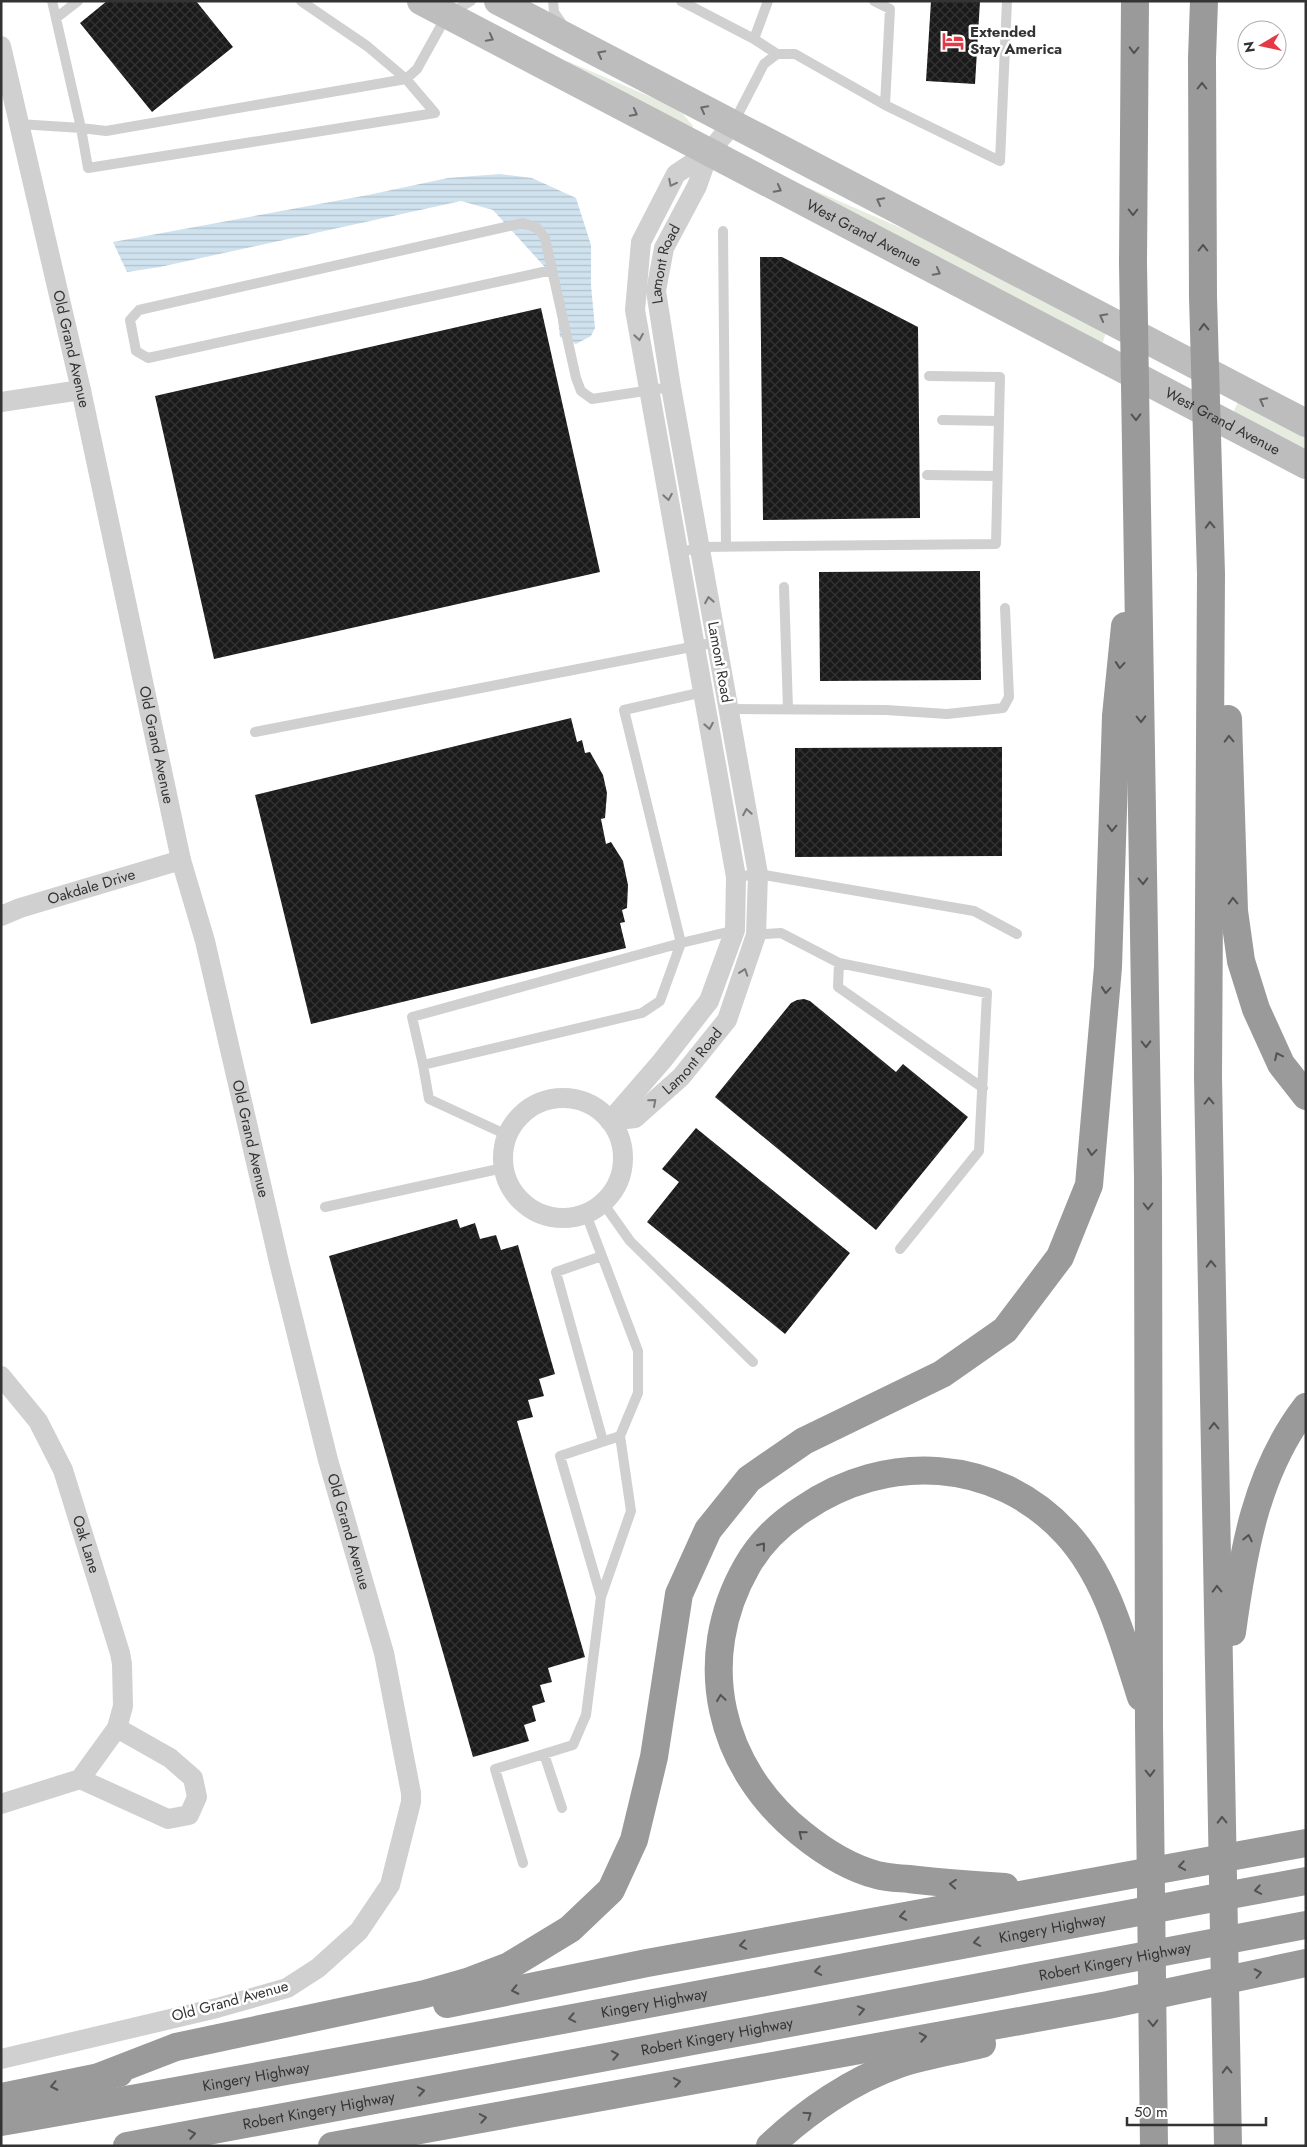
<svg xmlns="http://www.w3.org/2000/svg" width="1307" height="2147" font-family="Jost,sans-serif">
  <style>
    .grass { fill: #e6ecdf }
    .water { fill: url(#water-rules) }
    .building { fill: url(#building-cross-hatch) }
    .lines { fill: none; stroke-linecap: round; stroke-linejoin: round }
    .lane { stroke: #d0d0d0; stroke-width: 10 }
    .street { stroke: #d0d0d0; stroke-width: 20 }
    .secondary { stroke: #bdbdbd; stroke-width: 28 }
    .highway { stroke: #9a9a9a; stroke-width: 28 }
    .oneway { stroke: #6a6a6a }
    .oneway2 { stroke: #525252 }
    .oneway3 { stroke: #7a7a7a }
    .labels { text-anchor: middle; stroke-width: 5; stroke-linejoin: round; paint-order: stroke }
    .poi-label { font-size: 15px; font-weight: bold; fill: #333; stroke: #fff; text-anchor: start }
    .street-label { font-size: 15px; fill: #333; stroke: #fff }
  </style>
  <defs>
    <pattern id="water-rules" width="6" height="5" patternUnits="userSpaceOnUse" patternTransform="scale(1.25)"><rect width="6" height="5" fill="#cfe2ee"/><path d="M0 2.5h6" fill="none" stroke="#b2c2cd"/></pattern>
    <pattern id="building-cross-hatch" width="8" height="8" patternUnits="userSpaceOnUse" patternTransform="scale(1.25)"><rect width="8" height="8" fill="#1a1a1a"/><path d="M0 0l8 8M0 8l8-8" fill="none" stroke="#333"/></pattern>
  </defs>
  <rect width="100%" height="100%" fill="#fff"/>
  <path class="grass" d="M567,61L672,106L683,114L693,126L691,130L565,64Z
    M809,188L931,241L1106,332L1102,345L808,192Z
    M1238,402L1306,437V451L1233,413Z"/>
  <path class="water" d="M500,174L532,178L576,198L591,245V285L595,328L591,336L576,344L560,337L553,276L493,210L461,201L160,267L127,272L113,242L368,195L448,178Z"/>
  <path class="building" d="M107,1H196L233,47L152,112L80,23Z
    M931,1H980L975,84L926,81Z
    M760,257H782L918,327L920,518L763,520Z
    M541,308L600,572L214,659L155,396Z
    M980,571L981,680L820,681L819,572Z
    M571,718L577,742L582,740L585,753L590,752L603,775L607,793L605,818L601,819L606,844L611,842L623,861L628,885L627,908L622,910L625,922L620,923L626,948L311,1024L255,795Z
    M1002,747V856L795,857V748Z
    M804,999L810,1001L896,1072L903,1064L968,1117L876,1230L715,1097L791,1003L797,1000Z
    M696,1128L850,1253L785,1334L647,1222L679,1182L662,1169Z
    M457,1219L460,1228L475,1223L480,1239L496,1235L501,1250L518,1245L555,1374L539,1379L544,1396L528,1400L533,1417L517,1421L585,1657L548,1668L552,1682L540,1685L545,1702L532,1706L536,1721L524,1725L529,1741L473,1757L329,1256Z"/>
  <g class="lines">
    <path class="lane" d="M52,1L81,128L106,131L406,79
      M301,1L367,46L406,79
      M553,1L554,12L564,27
      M681,1L754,39
      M768,1L754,39L777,54H795L885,105L1000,161L1007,1
      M874,1L890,9L885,105
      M56,18L78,1
      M734,122L764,64L777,54
      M19,124L81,128L88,168L435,113L406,79L417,69L447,15L471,1
      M723,231L726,546
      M552,270L148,358L136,351L130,320L139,310L523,223L537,228L545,238L576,378L581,391L592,399L671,387
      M942,420L999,421
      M927,475L997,476
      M678,553L700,547L996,544L1000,377L929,376
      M784,587L788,709
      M703,692L624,710L681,943L736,930
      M729,709L886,710L947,714L1003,708L1009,697L1005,608
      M255,732L717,642
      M736,877L758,874L974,911L1017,934
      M752,935L781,933L839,963L987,993L979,1151L900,1249
      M839,963L838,987L983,1088
      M423,1065L412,1017L681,943
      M507,1135L429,1099L423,1065L642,1013L660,1001L681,943
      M603,1203L630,1241L753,1362
      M325,1207L503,1168
      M602,1256L556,1272L603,1441
      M601,1597L560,1456L620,1436
      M544,1754L562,1808
      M523,1863L495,1769L573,1745L586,1715L601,1597L631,1511L620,1436L638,1393V1351L586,1214"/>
    <g class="street">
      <path id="s1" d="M1,46L81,390L181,860L205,941L279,1262L328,1460L384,1653L411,1793V1802L390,1885L359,1931L318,1968L287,1988L217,2008L1,2059"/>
      <path d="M1,402L81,390"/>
      <path id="s2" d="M1,916L20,908L181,860"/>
      <circle cx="563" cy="1158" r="60"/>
      <path d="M610,1121L662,1061L709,1001L735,930L736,877L635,310L641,242L676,174L709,152L733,124"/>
      <path id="s3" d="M610,1121L635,1118L681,1077L727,1020L756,935L758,874L671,387L656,291L664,248L697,186L709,152"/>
      <path id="s4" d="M1,1376L38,1421L63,1470L120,1653L122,1664L123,1706L117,1728L80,1779L1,1804"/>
      <path d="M80,1779L168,1819L189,1815L197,1797L193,1778L170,1758L117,1728"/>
    </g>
    <g class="secondary">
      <path id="s5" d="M421,1L1306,465"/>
      <path d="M498,1L1306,423"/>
    </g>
    <g class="highway">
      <path d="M1135,1L1133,263L1148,1178L1149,1725L1154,2146"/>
      <path d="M1204,1L1202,58L1203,297L1211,574L1208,1077L1228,2146"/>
      <path d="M1228,719L1234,911L1241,961L1256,1009L1281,1064L1306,1096"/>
      <path d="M1232,1632C1243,1552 1256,1472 1306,1407"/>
      <path d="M1005,1887C973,1885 941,1883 909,1879C898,1878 887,1878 877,1875C850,1868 823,1851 802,1834C719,1768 693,1660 747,1566C760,1543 781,1523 803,1509C886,1452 996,1457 1066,1533C1107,1577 1123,1641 1141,1697"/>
      <path d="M447,2004L647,1963L1306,1843"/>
      <path d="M101,2076L176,2047L425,1994L467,1982L509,1966L570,1929L611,1890L634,1840L654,1757L679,1594L708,1530L749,1479L804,1441L942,1374L1005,1330L1060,1257L1089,1185L1108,967L1116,716L1125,626"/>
      <path d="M1,2097L119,2073"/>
      <path id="s6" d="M1,2122C437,2046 871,1961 1306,1881"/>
      <path id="s7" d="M127,2146L827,2016L1306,1925"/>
      <path d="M332,2146L1108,2005L1306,1963"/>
      <path d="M770,2146C806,2112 852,2080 899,2064C926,2055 954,2051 982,2044"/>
    </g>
  </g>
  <defs><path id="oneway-chevron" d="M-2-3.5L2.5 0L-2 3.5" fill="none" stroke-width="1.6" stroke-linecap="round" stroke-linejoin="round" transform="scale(1.25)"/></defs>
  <g class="oneway">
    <use href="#oneway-chevron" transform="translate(490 38) rotate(28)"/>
    <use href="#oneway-chevron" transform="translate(601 54) rotate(-152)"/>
    <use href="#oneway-chevron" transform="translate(704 109) rotate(-152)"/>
    <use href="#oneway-chevron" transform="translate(634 113) rotate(28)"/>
    <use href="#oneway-chevron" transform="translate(778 189) rotate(28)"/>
    <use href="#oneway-chevron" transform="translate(880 201) rotate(-152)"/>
    <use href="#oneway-chevron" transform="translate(937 272) rotate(28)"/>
    <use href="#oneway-chevron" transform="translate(1103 317) rotate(-152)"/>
    <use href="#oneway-chevron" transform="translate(1263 401) rotate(-152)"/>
  </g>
  <g class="oneway2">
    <use href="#oneway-chevron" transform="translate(1134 50) rotate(91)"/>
    <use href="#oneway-chevron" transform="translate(1202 86) rotate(-90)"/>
    <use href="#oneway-chevron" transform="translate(1133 212) rotate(90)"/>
    <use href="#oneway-chevron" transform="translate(1203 248) rotate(-90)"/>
    <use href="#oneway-chevron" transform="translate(1204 327) rotate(-92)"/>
    <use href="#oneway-chevron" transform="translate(1136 417) rotate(89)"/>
    <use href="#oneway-chevron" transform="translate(1210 525) rotate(-92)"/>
    <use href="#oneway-chevron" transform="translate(1120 665) rotate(95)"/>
    <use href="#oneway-chevron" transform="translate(1141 719) rotate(89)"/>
    <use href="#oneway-chevron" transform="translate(1229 739) rotate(-92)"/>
    <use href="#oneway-chevron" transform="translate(1112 828) rotate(92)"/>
    <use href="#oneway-chevron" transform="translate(1143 881) rotate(89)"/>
    <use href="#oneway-chevron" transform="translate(1233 901) rotate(-92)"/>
    <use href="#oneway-chevron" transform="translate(1106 990) rotate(95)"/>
    <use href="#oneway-chevron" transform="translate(1146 1044) rotate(89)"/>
    <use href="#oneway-chevron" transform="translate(1278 1056) rotate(-115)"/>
    <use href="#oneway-chevron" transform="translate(1209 1101) rotate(-91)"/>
    <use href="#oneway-chevron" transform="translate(1092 1152) rotate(95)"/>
    <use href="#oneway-chevron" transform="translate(1148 1206) rotate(90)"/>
    <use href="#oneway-chevron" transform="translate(1211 1264) rotate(-91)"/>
    <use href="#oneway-chevron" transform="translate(1214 1426) rotate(-91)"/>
    <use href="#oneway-chevron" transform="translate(1248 1538) rotate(-78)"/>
    <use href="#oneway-chevron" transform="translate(762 1546) rotate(-51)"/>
    <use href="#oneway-chevron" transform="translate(1217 1589) rotate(-91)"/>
    <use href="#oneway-chevron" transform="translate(721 1698) rotate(-98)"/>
    <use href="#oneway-chevron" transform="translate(1150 1773) rotate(89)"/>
    <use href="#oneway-chevron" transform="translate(1222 1820) rotate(-91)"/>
    <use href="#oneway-chevron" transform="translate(802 1834) rotate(-141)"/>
    <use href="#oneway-chevron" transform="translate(1182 1866) rotate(170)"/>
    <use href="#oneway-chevron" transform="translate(953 1884) rotate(-175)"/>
    <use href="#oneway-chevron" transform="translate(1258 1890) rotate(170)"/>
    <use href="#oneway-chevron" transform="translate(903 1916) rotate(170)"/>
    <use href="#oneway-chevron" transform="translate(977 1942) rotate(170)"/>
    <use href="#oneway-chevron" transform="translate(743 1945) rotate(170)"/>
    <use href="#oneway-chevron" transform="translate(818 1971) rotate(170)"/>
    <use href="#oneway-chevron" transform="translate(1258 1973) rotate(-12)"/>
    <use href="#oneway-chevron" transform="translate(515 1990) rotate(168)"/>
    <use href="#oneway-chevron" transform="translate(861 2010) rotate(-11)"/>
    <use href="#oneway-chevron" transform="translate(572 2018) rotate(169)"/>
    <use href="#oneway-chevron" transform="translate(1153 2023) rotate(89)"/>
    <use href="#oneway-chevron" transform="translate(923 2037) rotate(-10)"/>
    <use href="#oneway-chevron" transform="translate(615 2055) rotate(-10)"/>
    <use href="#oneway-chevron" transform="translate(1227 2070) rotate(-91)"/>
    <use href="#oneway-chevron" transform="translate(677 2082) rotate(-10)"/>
    <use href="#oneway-chevron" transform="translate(54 2086) rotate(168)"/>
    <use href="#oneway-chevron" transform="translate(421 2091) rotate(-10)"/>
    <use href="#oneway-chevron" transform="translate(808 2115) rotate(-35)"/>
    <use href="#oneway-chevron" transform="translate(483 2118) rotate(-10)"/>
    <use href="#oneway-chevron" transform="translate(192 2134) rotate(-10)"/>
  </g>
  <g class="oneway3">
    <use href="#oneway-chevron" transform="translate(672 183) rotate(117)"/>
    <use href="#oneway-chevron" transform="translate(639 337) rotate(81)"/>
    <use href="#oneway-chevron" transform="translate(668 497) rotate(80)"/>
    <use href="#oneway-chevron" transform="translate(709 600) rotate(-100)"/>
    <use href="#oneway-chevron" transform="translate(709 726) rotate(80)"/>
    <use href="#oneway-chevron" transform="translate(747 812) rotate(-100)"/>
    <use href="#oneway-chevron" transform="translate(744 972) rotate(-71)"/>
    <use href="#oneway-chevron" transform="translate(653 1102) rotate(-41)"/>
  </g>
  <defs>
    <g id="hotel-bare" transform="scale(1.725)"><path d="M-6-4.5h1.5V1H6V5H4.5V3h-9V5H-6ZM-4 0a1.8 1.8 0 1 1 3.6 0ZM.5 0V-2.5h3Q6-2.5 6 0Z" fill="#e63946" stroke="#fff" stroke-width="2.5" paint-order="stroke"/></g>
  </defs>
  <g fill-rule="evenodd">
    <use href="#hotel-bare" x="953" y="41"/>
  </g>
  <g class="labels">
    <g class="poi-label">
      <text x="970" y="37">Extended<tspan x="970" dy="17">Stay America</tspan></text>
    </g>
    <g class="street-label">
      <text dy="5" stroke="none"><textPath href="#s5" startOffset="500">West Grand Avenue</textPath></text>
      <text dy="5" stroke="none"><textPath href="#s3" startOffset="931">Lamont Road</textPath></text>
      <text dy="5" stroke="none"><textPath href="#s1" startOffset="311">Old Grand Avenue</textPath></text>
      <text dy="5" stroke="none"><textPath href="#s5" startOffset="905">West Grand Avenue</textPath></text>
      <text transform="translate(720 662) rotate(80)" y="5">Lamont Road</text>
      <text dy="5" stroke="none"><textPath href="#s1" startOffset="716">Old Grand Avenue</textPath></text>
      <text dy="5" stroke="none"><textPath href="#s2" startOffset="95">Oakdale Drive</textPath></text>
      <text dy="5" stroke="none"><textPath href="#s3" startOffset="106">Lamont Road</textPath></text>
      <text dy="5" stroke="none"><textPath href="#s1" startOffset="1121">Old Grand Avenue</textPath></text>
      <text dy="5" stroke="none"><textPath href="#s1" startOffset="1526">Old Grand Avenue</textPath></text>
      <text dy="5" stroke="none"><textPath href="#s4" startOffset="191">Oak Lane</textPath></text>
      <text dy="5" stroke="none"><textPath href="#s6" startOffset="1069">Kingery Highway</textPath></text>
      <text dy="5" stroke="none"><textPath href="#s7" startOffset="1005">Robert Kingery Highway</textPath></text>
      <text transform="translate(230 2001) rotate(-15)" y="5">Old Grand Avenue</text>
      <text dy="5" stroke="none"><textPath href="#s6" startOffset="664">Kingery Highway</textPath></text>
      <text dy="5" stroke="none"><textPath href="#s7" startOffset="600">Robert Kingery Highway</textPath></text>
      <text dy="5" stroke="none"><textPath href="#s6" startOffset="259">Kingery Highway</textPath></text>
      <text dy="5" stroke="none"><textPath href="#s7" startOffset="195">Robert Kingery Highway</textPath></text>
    </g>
  </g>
  <rect width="1307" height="2147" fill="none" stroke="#333333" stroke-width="5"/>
  <g transform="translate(1262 45) rotate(261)"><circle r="24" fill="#ffffff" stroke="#adadad"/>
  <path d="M0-4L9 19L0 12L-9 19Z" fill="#e63946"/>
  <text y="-8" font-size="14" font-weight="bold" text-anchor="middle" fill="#333333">N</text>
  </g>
  <path d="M1127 2117v8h139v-8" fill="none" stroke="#333333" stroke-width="2.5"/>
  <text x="1134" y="2117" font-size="15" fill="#333333" stroke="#ffffff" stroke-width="4" paint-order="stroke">50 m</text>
</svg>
